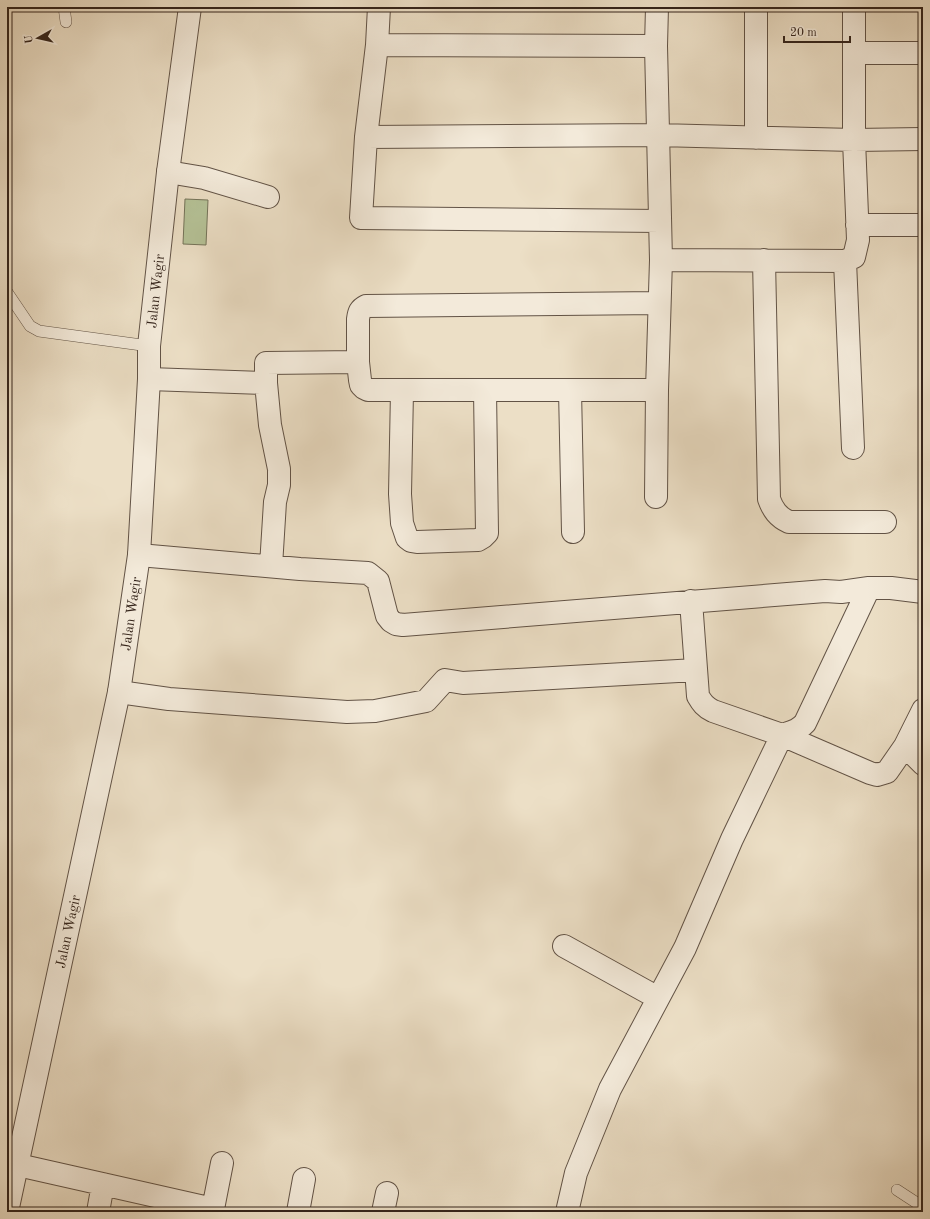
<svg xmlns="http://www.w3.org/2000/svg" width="930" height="1219" font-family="'Old Standard TT',serif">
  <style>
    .green { fill: #b5c297; stroke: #747359 }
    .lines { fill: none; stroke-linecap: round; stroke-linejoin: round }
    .service-casing { stroke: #625346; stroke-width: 12 }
    .minor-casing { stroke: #625346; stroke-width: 24 }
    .tertiary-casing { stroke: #625346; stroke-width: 24 }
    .service { stroke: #f3eada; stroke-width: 11 }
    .minor { stroke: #f3eada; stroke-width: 22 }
    .tertiary { stroke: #f3eada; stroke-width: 22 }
    .labels { text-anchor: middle; stroke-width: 3; stroke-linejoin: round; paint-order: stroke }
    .street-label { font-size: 14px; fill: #34241b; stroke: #f3eada }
  </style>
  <rect width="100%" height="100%" fill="#ecdfc6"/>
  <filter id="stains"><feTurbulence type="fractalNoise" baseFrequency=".005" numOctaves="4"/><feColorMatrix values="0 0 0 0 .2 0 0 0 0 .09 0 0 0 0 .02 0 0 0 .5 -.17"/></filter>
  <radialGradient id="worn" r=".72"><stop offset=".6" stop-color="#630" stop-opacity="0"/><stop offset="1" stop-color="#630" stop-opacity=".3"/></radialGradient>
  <path class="green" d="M185,199L208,200L206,245L183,244Z"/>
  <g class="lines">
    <g class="service-casing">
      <path id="service" d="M64,7L66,22
        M7,292L30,326L39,331L149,346
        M897,1190L923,1207"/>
    </g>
    <g class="minor-casing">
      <path id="minor" d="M379,7L377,45L366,137L361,218L660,221
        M377,45L656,46
        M854,53H923
        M366,137L658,135L854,140L923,139
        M756,138V7
        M168,172L204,178L268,197
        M857,225H923
        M661,260L845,261L854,257L858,240L854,140V7
        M764,260L769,499C773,510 778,517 789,522H885
        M845,261L853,448
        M149,379L266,383
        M570,390L573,532
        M657,390H368L364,388L361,385L360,380L358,362V319C359,312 360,309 366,306L659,303
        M402,391L400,494L402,523L407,538L411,541L417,542L478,540L483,537L487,533L485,390
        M656,497L657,390L661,260L656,46L657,7
        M139,555L300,569L368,573L378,581L387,616L391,621L396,624L403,625L825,591L841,592L869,588L805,723C798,731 791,732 782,735L732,839L685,948L610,1089L576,1173L567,1212
        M271,566L275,502L279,485V469L270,425L266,383V363L358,362
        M869,588H891L923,592
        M691,601L698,696C702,703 705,707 713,711L782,735L870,773L877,775L887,772L905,746
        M119,692L169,699L347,712L375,711L426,701L445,680L463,683L696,670
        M923,710L905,746L923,764
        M564,946L658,998
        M18,1165L213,1209V1212
        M213,1209L222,1163
        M98,1212L103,1184
        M298,1212L304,1179
        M383,1212L387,1193"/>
    </g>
    <g class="tertiary-casing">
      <g id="tertiary">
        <path id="s1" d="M7,1212L119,692L139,555L149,379V346L168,172L190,7"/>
      </g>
    </g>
    <use href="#service" class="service"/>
    <use href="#minor" class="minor"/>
    <use href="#tertiary" class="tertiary"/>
  </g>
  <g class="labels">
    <g class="street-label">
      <text dy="5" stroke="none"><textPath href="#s1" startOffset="935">Jalan Wagir</textPath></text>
      <text dy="5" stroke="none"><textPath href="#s1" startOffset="611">Jalan Wagir</textPath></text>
      <text dy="5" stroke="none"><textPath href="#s1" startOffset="287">Jalan Wagir</textPath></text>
    </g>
  </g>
  <rect width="930" height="1219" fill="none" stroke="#ecdfc6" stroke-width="24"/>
  <rect x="8" y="8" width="914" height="1203" fill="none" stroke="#34241b" stroke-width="2"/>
  <rect x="12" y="12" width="906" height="1195" fill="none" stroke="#34241b"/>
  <g transform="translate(38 38) rotate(262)" stroke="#f3eada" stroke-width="3" paint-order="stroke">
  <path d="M0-3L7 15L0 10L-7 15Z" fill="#34241b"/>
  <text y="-6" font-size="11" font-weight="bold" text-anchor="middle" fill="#34241b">U</text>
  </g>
  <path d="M784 36v6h66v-6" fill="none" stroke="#34241b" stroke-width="2"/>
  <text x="790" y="36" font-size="12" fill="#34241b" stroke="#f3eada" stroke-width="3" paint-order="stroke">20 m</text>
  <rect width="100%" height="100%" filter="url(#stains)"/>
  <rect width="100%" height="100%" fill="url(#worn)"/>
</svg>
